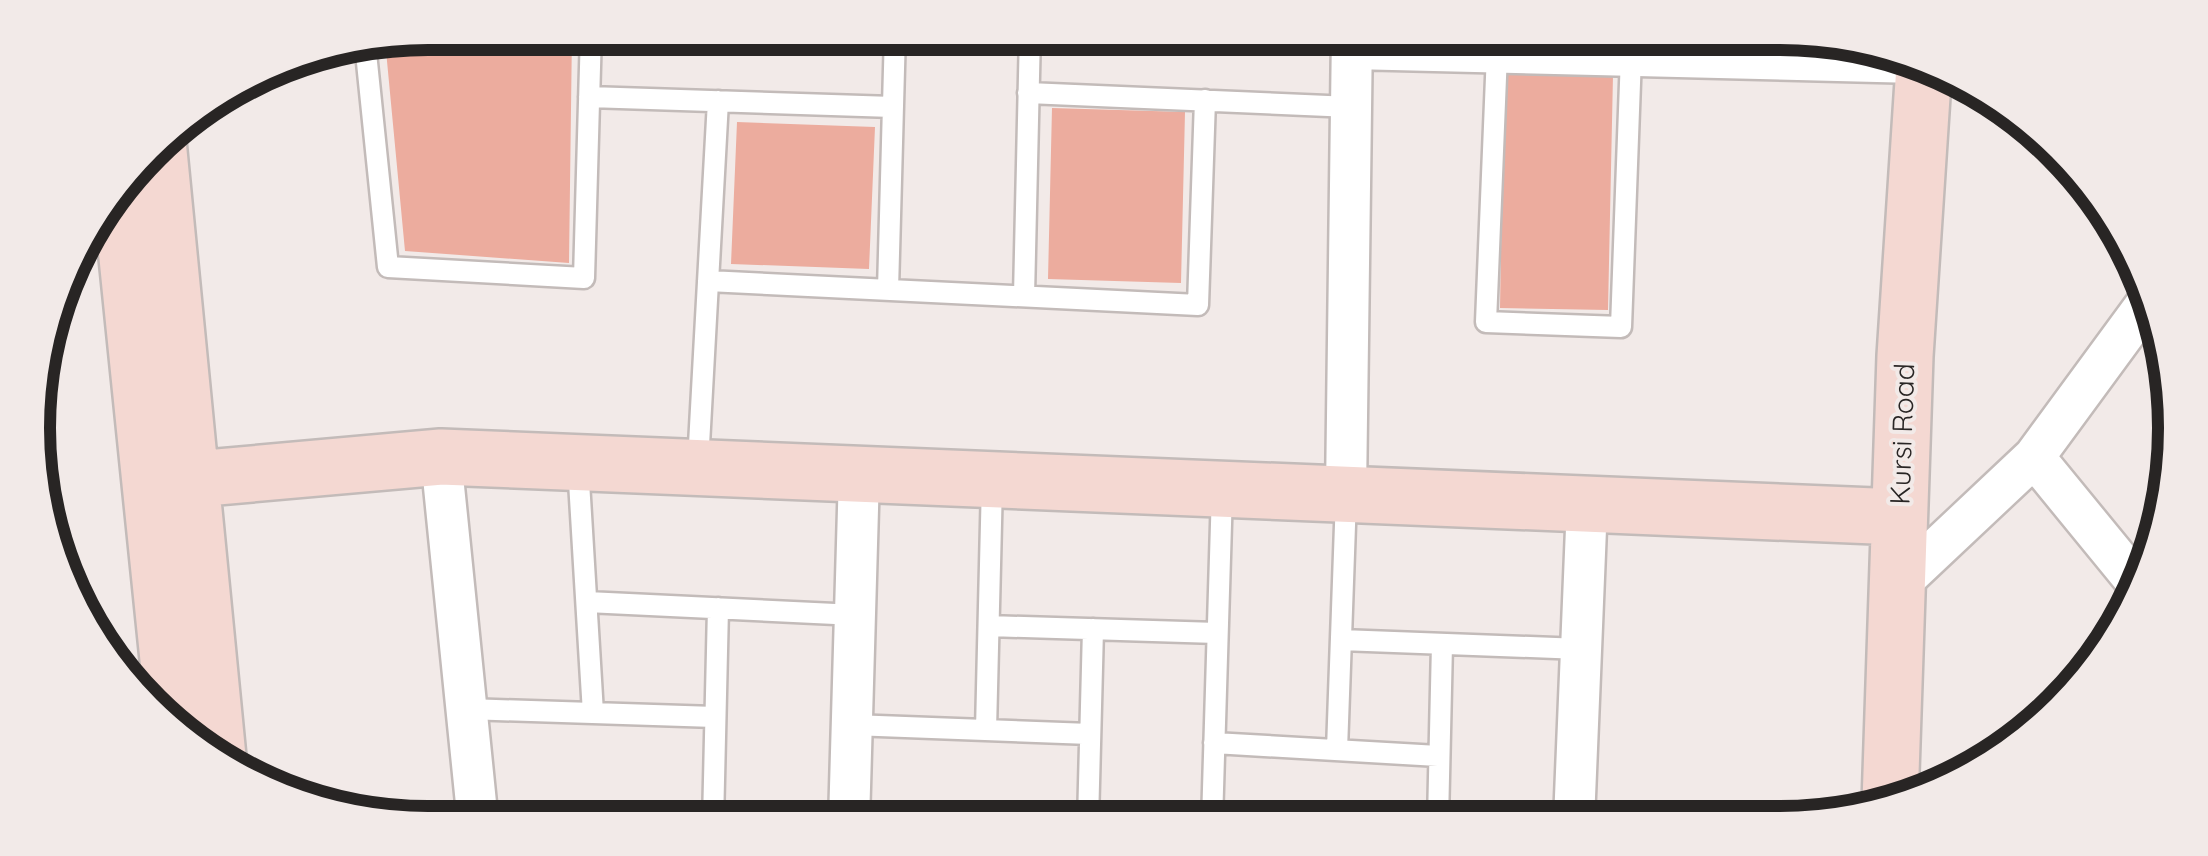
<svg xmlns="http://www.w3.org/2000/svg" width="2208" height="856" font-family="Quicksand,sans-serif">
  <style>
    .green { fill: #ecac9e }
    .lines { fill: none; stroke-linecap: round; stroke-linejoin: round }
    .lane-casing { stroke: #c3bbb9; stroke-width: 25 }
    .street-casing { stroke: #c3bbb9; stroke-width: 45 }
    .secondary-casing { stroke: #c3bbb9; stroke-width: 60 }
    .lane { stroke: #fff; stroke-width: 20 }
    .street { stroke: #fff; stroke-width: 40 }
    .secondary { stroke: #f4d8d2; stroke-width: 55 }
    .labels { text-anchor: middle; stroke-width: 8; stroke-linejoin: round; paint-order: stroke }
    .street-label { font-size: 28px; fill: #282524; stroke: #f2eae8 }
    .rim { fill: none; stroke: #282524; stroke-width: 12 }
  </style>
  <rect width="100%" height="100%" fill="#f2eae8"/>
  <path class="green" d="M428,32L572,33L569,263L405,251L385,40Z
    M1504,73L1613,75L1608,310L1500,308Z
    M1052,108L1185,112L1181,283L1048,279Z
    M737,122L875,127L869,269L731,264Z"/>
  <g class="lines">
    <g class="lane-casing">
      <path id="lane" d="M365,43L388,267L584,278L591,32
        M1497,53L1486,322L1621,327L1631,56
        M1028,93L1351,107
        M589,97L893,107
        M708,281L1198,305L1205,100
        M888,290L895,32
        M1024,296L1030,32
        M698,463L718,101
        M578,465L593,713
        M587,602L856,615
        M989,626L1217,633
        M1341,640L1581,649
        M467,709L715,717
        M852,725L1090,734
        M986,730L992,482
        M1214,743L1438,756
        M1337,750L1346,497
        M1438,821L1442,644
        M1088,822L1093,629
        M1212,822L1222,491
        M713,823L718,608"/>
    </g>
    <g class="street-casing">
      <path id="street" d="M1352,49L1917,63
        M441,457L478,823
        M2034,457L2138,584
        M1346,494L1352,32
        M1897,586L2034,457L2147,303
        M1574,821L1587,504
        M849,822L859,474"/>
    </g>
    <g class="secondary-casing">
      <path id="secondary" d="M158,141L218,757
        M120,189L175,728
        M150,483L441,457L1899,517
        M1890,803L1905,356L1924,66"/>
    </g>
    <use href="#lane" class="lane"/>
    <use href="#street" class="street"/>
    <use href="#secondary" class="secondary"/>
  </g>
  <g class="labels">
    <g class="street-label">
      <text transform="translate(1902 434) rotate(-88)" y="10">Kursi Road</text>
    </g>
  </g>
  <path d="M0 0H2208V856H0ZM428 50H1780A378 378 0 0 1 2158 428V428A378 378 0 0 1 1780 806H428A378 378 0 0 1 50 428V428A378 378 0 0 1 428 50Z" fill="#f2eae8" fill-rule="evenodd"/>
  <path class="rim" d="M428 50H1780A378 378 0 0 1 2158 428V428A378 378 0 0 1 1780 806H428A378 378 0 0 1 50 428V428A378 378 0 0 1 428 50Z"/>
</svg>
